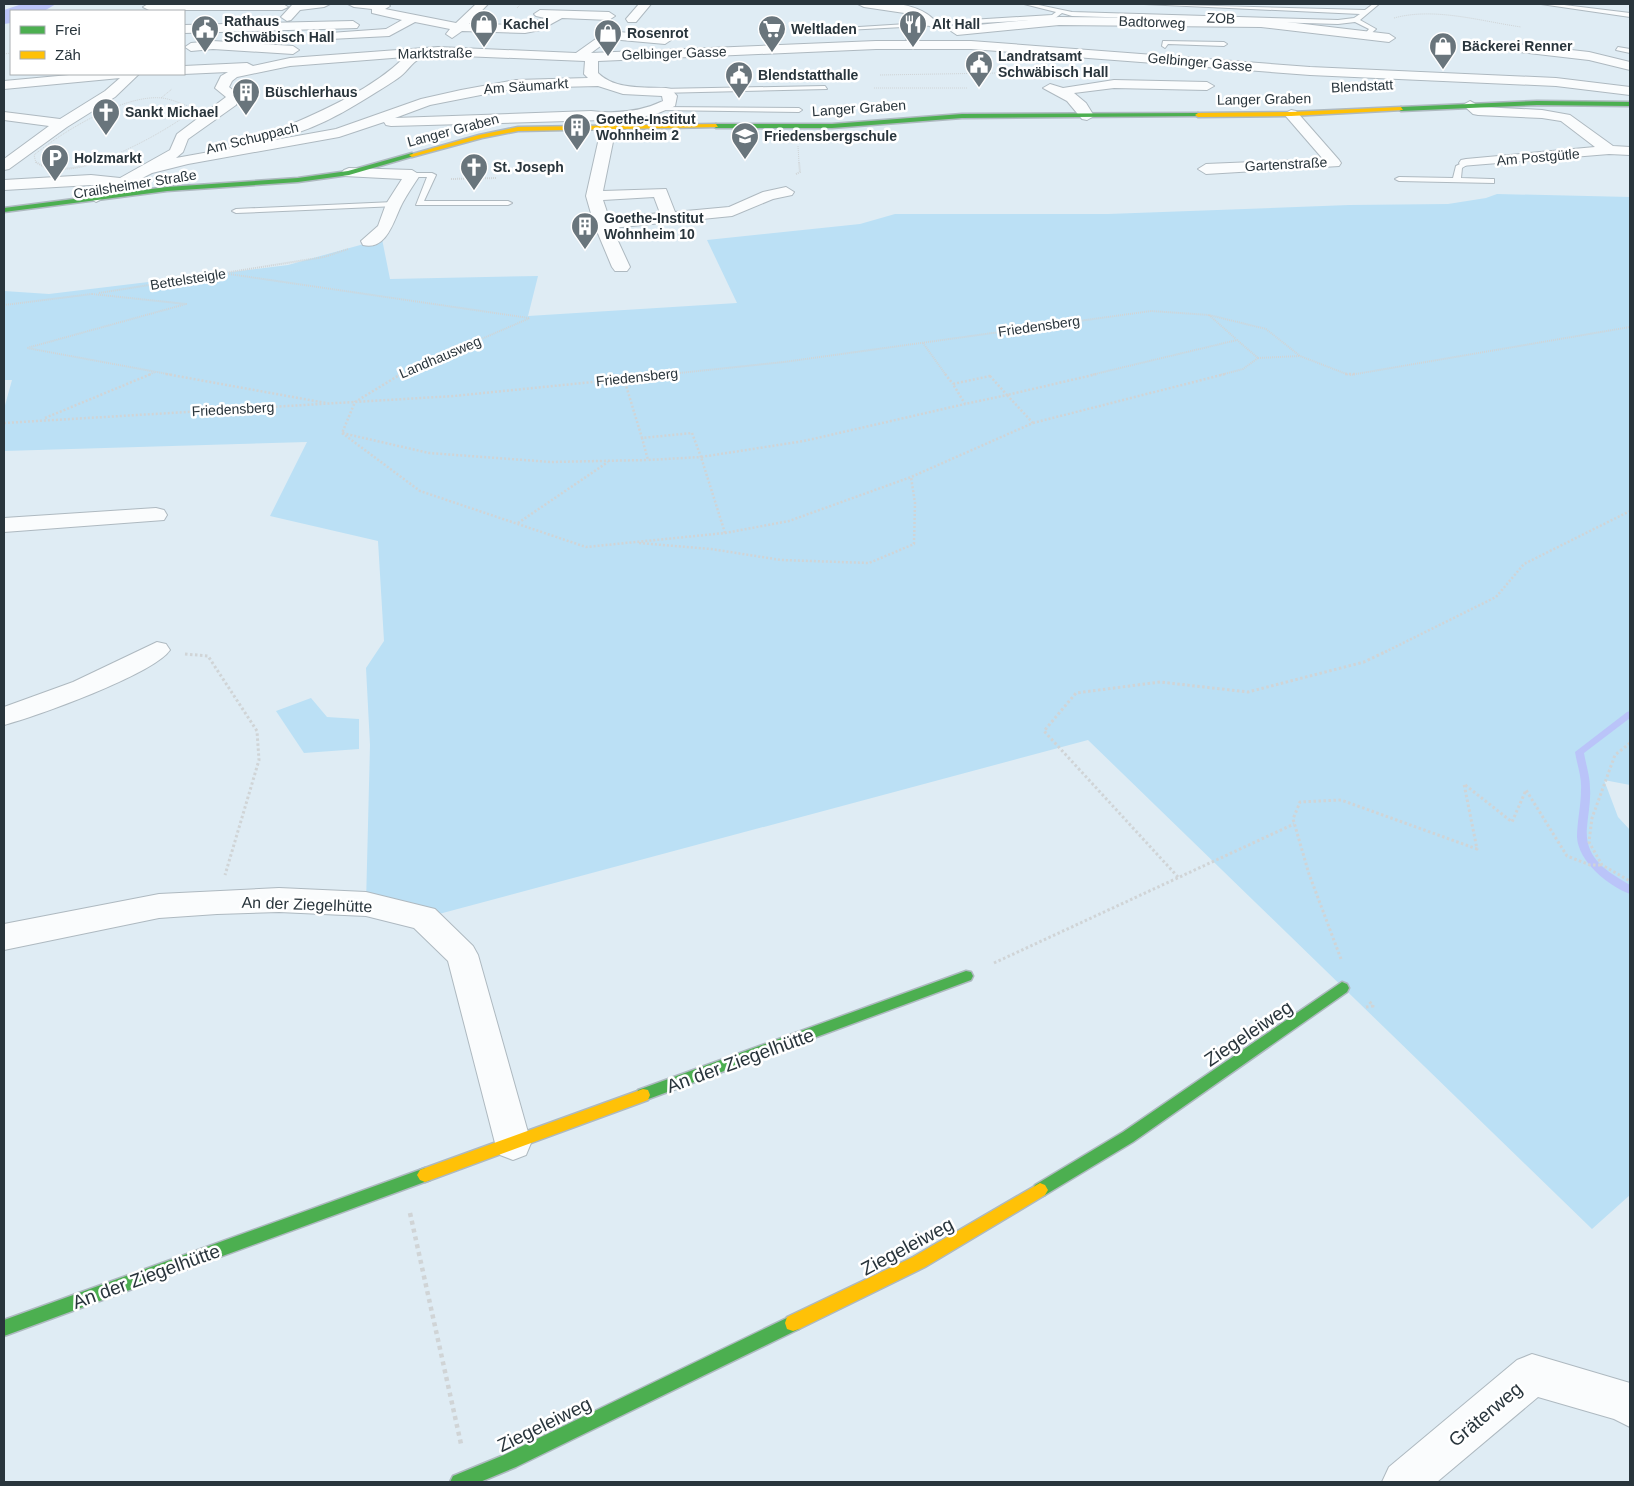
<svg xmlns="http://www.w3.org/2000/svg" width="1634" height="1486" font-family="Arial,sans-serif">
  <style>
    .green { fill: #bbe0f5 }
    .water { fill: #bac4f9 }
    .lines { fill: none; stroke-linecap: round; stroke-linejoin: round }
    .stream { fill: #bac4f9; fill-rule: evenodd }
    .street-tunnel { stroke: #bbc7cf; stroke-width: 13; stroke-dasharray: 13 6; stroke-linecap: butt }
    .lane-casing { stroke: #aeb9c0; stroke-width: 2 }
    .street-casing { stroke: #aeb9c0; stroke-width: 2 }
    .fast-casing { stroke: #aeb9c0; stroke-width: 3 }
    .slow-casing { stroke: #aeb9c0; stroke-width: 3 }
    .path-far4 { stroke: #d0d4d6; stroke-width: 1; stroke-dasharray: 1 1; stroke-linecap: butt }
    .path-far3 { stroke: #d0d4d6; stroke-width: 2; stroke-dasharray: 1 1; stroke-linecap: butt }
    .path-far2 { stroke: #d0d4d6; stroke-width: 2.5; stroke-dasharray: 2 2; stroke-linecap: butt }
    .path-far1 { stroke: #d0d4d6; stroke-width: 3; stroke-dasharray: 2.5 2.5; stroke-linecap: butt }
    .path { stroke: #d0d4d6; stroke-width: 4.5; stroke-dasharray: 4 4; stroke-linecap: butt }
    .lane { fill: #fafcfd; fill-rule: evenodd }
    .street { fill: #fafcfd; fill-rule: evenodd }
    .fast { fill: #4caf50; fill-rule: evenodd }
    .slow { fill: #ffc107; fill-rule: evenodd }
    .labels { text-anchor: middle; stroke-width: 5; stroke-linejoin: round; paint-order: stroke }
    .far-street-label { font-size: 14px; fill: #29353c; stroke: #fff }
    .far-poi-label { font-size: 14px; font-weight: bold; fill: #29353c; stroke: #fff; text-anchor: start }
    .street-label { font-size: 16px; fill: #29353c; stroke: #fff }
    .near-street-label { font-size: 19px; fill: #29353c; stroke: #fff }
  </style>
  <rect width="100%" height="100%" fill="#dfecf4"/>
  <path class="green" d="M1497,194L1630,197V785L1604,780L1618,817L1630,830V1195L1592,1229L1088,740L424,918L366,904L370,745L366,668L384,641L378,541L270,516L307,442L4,451V409L12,380H4V291L49,294L288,265L382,239L390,279L538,276L528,316L737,303L707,240L860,224L895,214H1108L1349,205L1448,204L1486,198Z
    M311,698L327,717L359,719V749L304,753L276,711Z"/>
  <path class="water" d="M22,4H56L44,11H11V23L4,24V10Z"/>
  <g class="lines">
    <path class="stream" d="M1630,711V718L1584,753C1586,765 1590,776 1590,788C1591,801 1588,814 1587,827C1584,858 1606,871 1630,885V894C1608,886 1578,861 1577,837C1577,821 1581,806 1581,790C1582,777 1577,765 1575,752L1627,712Z"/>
    <path class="street-tunnel" d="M905,37L915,36"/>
    <g class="lane-casing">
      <path id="lane" d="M1024,4H1034L1072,12L1338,20L1354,18L1360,14L1144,4L1365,10L1373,4H1379L1360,20L1376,29L1367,37L1364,35L1369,29L1355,22L1338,24L1072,16L1062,13L1054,19L846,30L843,28L1052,15L1056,12Z
        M1541,4H1556L1630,13V17Z
        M1163,41L1224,42L1227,44L1224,46L1168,44L1165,48L1162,46Z
        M1618,47L1630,49V53L1616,50Z
        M825,86L827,89L659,93L656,91L659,89Z
        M659,107L799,108L802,110L799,112L657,110Z
        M1466,161L1470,163L1462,168L1461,178L1491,179H1494V183L1399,181L1395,179L1399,177L1453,178L1456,166Z
        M412,173H432L436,175L424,201H508L512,203L508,205H416L427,177H409L408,175Z
        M394,202L398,204L397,206L236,213L232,211L236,209Z"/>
    </g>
    <g class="street-casing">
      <path id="street" d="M148,4H283L288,7L282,10H149L143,7Z
        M330,4L324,7L300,10L291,20L287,21L281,17L292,5Z
        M348,4H388L390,6L385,9L456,23L476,4H488L469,24L525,25L545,18L536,16L534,14L540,10L609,12L615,16L609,20L562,18L540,30L525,33L462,31L452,38L446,34L450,29L415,22L389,36L330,39L328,36L330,33L386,29L402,20L372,13V9L354,7Z
        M639,4H651L636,22H628L626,19Z
        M858,4C884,2 919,1 937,23L931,27L911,14L864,7Z
        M1059,17L1261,19L1389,34L1395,38L1389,42L1261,27L1059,25L957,35L951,31L957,27Z
        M353,21L359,25L357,28L184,33V25Z
        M607,31L665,36L671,40L665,44L610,39L591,53L876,41H971L1310,67L1556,78L1630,87V95L1556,86L1310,75L971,49H876L598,61V73C615,90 644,87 666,88L671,89L677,96L675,106L656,114L617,122L603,191L666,189L675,212L729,207L763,192L786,187L794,192L792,195L773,199L732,216L612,228L630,267L627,271H615L612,267L594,224L586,196L603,120L391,126L386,125L384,122L339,137L188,164L152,173L96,202L88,197L105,186L91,185L4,190V180L91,175L120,178L170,150L177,134L226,97L215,88L221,76L228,72L184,74V66L247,63L253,66L290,58L438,47L576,53ZM438,55L585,61L584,74L588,78L516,80L461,90L421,99L336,129L176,158L183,152L188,139L236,105L240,96L229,87L232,81L237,77L290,66L405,57C372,89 325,110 283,128L281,131L288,135C323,127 364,100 394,81C415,68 408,57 438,55ZM598,86L623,94L662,96L663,101C640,112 616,114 591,111L395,118L430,105L516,88ZM654,197L660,213L609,218L603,200Z
        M213,41L293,46L299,50L293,54L213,49L191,51L185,47L191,43Z
        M1498,42L1589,52L1630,62V70L1589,60L1494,49L1492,46L1494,43Z
        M80,74H139L115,97L67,127L9,169L4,170V159L49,126L4,120V112L60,119L105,91L120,78L4,89V81Z
        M1114,80L1207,82L1214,86L1207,90L1114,88L1074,93L1086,103L1094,116L1087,120L1082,119L1067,101L1043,88L1050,84L1063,88Z
        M1470,101L1481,107L1542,110L1570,115L1613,146L1630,147V155L1609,154L1461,166L1459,163L1461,160L1466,159L1595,147L1561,121L1542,118L1478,115L1473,114L1463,105Z
        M1291,110L1296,111L1339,160L1341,163L1339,166L1206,174L1198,169L1206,164L1323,159L1284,114Z
        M349,168L412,170L420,175C414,184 408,193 403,202C394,218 388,251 363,245L361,241L378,226L386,204L402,179L344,176L341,173L344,170Z
        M156,508L164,510L167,515L164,520L4,532V518Z
        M157,642L166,644L170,650C154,674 35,717 4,725V707L73,682Z
        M279,888L366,892L435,909L473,946L478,955L531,1143L526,1155L513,1160L500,1155L495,1143L448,961L414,928L366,916L279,912L217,914L159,918L4,950V924L159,894Z
        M1532,1354L1630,1383V1427L1614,1419L1538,1397L1437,1482H1382L1389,1467L1517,1360Z"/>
    </g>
    <g class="fast-casing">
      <path id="fast" d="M1537,101L1630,102V106L1537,105L1401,111L1398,109L1401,107Z
        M1198,113L1200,116L962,118L832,128H716L713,126L716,124H832L962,114Z
        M412,153L415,155L414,156L349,175L298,182L167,191L4,212V208L167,187L298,178L348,171Z
        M966,971L971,972L973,976L971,980L643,1101L638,1100L636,1095L638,1090Z
        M1342,982L1347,984L1349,988L1347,992L1133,1142L1045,1195L1040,1197L1035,1195L1032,1190L1035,1185L1123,1132Z
        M425,1168L430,1170L433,1175L430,1180L4,1336V1320Z
        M793,1315L799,1317L801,1323L799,1329L516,1467L480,1482H450L453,1476L504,1455Z"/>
    </g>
    <g class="slow-casing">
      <path id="slow" d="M1401,107L1403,110L1291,116L1198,117L1195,115L1198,113L1291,112Z
        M716,124L718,127L518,131L482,138L412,157L409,155L479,135L518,127Z
        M643,1089L648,1090L650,1095L648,1100L425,1182L420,1180L417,1175L420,1170L425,1168Z
        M1040,1183L1045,1185L1048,1190L1045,1195L925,1267L799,1329L793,1331L787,1329L785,1323L787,1317L913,1257Z"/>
    </g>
    <path class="path-far4" d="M517,8L521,4
      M1394,18C1434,7 1480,21 1521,27
      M4,54L11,53
      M880,75L999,73
      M874,88H967
      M161,98L172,89
      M798,146L799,163
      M36,163L34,155C62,132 124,94 162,98C171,99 182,104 191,107L190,113C160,134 129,150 95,163"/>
    <path class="path-far3" d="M36,162C51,174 80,168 98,162
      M796,174L800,172L799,162
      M451,179L497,178
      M229,274L529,318
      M99,293L324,257L348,249
      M92,294L186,304L27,348L173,375
      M4,305L92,294
      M1209,315L1236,339
      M923,343L946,375
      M1258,358L1300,356
      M148,375L155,372
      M398,375L530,318
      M660,375L784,362L1151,311L1209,315L1266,329L1300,356L1349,375
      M1091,375L1237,340L1258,358L1243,369L1220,375
      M1350,375L1630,327"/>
    <path class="path-far2" d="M166,374L326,403
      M401,374L355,402L342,433L429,453L551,462L648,460
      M945,374L953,384
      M1345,374H1357
      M990,376L1007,395L965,404L953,384Z
      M624,379L642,438
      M45,418L151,374
      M4,423L454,396L672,374
      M1033,423L1007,395L1097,374
      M1033,423L1225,374
      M342,433L420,491L586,547L725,533L789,521L911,477L1033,423
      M692,433L701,457L648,460L642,438Z
      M518,523L608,462
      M725,533L701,457L804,441L965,404
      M639,543L711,549L781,560L869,563L914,544L915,503L911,477
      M1385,652L1496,597L1524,564L1630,511"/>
    <path class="path-far1" d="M185,654L208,656L257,731L259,760L225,875
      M1630,743L1615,755L1592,818L1589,842L1602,865L1630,881
      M1178,877L1044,731L1076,693L1160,682L1248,692L1364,662L1387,651
      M1341,959L1309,874L1293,819L1300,802L1341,800L1477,849L1464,784L1512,822L1526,790L1567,856L1590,865H1602
      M994,963L1294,824
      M1366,1007L1373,1006L1369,1001"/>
    <path class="path" d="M410,1213L461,1444"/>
    <use href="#lane" class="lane"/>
    <use href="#street" class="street"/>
    <use href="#fast" class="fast"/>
    <use href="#slow" class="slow"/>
  </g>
  <defs>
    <g id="shop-pin" transform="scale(1.4375)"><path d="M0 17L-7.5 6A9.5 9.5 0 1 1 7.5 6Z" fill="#69757c" stroke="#fff"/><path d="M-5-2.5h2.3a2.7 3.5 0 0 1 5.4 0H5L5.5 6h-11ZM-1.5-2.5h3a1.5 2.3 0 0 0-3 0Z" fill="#fff"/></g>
    <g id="restaurant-pin" transform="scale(1.4375)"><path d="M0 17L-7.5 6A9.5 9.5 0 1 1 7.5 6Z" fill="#69757c" stroke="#fff"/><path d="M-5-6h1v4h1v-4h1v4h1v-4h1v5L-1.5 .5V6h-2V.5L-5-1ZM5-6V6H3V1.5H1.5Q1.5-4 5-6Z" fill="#fff"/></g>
    <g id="civic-pin" transform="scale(1.4375)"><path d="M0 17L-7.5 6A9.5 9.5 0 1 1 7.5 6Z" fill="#69757c" stroke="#fff"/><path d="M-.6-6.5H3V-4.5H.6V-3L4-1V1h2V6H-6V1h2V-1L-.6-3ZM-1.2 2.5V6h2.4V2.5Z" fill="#fff"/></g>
    <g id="supermarket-pin" transform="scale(1.4375)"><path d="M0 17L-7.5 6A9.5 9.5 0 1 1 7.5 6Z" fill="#69757c" stroke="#fff"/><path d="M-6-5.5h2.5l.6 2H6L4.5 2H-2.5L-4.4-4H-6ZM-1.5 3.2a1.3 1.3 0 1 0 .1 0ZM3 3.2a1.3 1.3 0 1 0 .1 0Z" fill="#fff"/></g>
    <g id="building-pin" transform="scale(1.4375)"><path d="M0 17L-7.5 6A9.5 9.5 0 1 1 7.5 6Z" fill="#69757c" stroke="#fff"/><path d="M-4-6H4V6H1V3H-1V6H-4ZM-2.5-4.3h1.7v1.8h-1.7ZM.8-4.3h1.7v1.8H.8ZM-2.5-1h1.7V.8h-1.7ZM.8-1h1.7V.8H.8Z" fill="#fff"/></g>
    <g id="church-pin" transform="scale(1.4375)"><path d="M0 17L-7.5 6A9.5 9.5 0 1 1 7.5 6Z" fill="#69757c" stroke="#fff"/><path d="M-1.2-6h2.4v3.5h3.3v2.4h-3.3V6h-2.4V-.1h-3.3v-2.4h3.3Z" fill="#fff"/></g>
    <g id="school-pin" transform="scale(1.4375)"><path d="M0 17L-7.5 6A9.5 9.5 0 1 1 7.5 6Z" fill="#69757c" stroke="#fff"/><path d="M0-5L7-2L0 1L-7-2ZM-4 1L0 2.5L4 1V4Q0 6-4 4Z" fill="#fff"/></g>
    <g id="parking-pin" transform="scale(1.4375)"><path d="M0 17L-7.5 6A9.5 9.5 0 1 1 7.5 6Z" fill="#69757c" stroke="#fff"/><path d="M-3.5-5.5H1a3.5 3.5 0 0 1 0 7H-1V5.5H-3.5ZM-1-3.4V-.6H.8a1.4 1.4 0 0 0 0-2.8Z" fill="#fff"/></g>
  </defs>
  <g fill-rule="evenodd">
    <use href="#shop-pin" x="484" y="24"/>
    <use href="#restaurant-pin" x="913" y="24"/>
    <use href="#civic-pin" x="205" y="29"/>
    <use href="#supermarket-pin" x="772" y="29"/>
    <use href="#shop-pin" x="608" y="33"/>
    <use href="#shop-pin" x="1443" y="46"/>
    <use href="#civic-pin" x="979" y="64"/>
    <use href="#civic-pin" x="739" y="75"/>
    <use href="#building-pin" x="246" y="92"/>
    <use href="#church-pin" x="106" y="112"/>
    <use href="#building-pin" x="577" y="127"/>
    <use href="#school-pin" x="745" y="136"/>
    <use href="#parking-pin" x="55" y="158"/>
    <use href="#church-pin" x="474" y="167"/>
    <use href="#building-pin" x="585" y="226"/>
  </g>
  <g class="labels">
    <g class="far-street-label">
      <text transform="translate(1221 18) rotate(2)" y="5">ZOB</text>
      <text transform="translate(1152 22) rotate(2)" y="5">Badtorweg</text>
      <text transform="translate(435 53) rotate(-1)" y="5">Marktstraße</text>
      <text transform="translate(674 53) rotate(-2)" y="5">Gelbinger Gasse</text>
      <text transform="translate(1200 62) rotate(5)" y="5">Gelbinger Gasse</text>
      <text transform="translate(526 86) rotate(-4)" y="5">Am Säumarkt</text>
      <text transform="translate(1362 86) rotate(-3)" y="5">Blendstatt</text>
      <text transform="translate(1264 99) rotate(-1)" y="5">Langer Graben</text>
      <text transform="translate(859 108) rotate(-4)" y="5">Langer Graben</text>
      <text transform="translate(453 130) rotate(-15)" y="5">Langer Graben</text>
      <text transform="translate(252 138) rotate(-14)" y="5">Am Schuppach</text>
      <text transform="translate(1538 157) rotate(-5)" y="5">Am Postgütle</text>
      <text transform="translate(1286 164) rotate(-3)" y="5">Gartenstraße</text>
      <text transform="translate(135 184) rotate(-9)" y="5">Crailsheimer Straße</text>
      <text transform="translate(188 279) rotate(-9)" y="5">Bettelsteigle</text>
      <text transform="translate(1039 326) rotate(-8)" y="5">Friedensberg</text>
      <text transform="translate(440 357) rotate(-23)" y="5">Landhausweg</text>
      <text transform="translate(637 377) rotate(-6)" y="5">Friedensberg</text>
      <text transform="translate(233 409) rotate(-3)" y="5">Friedensberg</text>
    </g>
    <g class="far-poi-label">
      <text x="224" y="26">Rathaus<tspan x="224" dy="16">Schwäbisch Hall</tspan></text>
      <text x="503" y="29">Kachel</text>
      <text x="932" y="29">Alt Hall</text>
      <text x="791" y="34">Weltladen</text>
      <text x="627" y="38">Rosenrot</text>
      <text x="1462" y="51">Bäckerei Renner</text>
      <text x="998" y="61">Landratsamt<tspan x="998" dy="16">Schwäbisch Hall</tspan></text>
      <text x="758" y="80">Blendstatthalle</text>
      <text x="265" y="97">Büschlerhaus</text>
      <text x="125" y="117">Sankt Michael</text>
      <text x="596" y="124">Goethe-Institut<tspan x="596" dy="16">Wohnheim 2</tspan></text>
      <text x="764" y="141">Friedensbergschule</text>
      <text x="74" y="163">Holzmarkt</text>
      <text x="493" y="172">St. Joseph</text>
      <text x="604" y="223">Goethe-Institut<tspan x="604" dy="16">Wohnheim 10</tspan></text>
    </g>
    <g class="street-label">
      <text transform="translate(307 904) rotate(2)" y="6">An der Ziegelhütte</text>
    </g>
    <g class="near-street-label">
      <text transform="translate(1248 1033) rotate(-34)" y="7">Ziegeleiweg</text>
      <text transform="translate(740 1060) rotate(-20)" y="7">An der Ziegelhütte</text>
      <text transform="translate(907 1246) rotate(-28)" y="7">Ziegeleiweg</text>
      <text transform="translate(146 1276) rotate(-20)" y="7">An der Ziegelhütte</text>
      <text transform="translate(1485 1414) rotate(-40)" y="7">Gräterweg</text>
      <text transform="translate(544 1424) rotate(-26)" y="7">Ziegeleiweg</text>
    </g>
  </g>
  <rect width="1634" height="1486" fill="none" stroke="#29353c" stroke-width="10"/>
  <rect x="10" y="10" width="175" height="65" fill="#ffffff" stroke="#a9aeb1"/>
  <rect x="20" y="26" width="25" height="8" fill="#4caf50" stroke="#a9aeb1"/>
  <text x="55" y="35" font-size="15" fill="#29353c">Frei</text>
  <rect x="20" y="51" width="25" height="8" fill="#ffc107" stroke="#a9aeb1"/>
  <text x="55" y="60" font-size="15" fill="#29353c">Zäh</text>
</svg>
